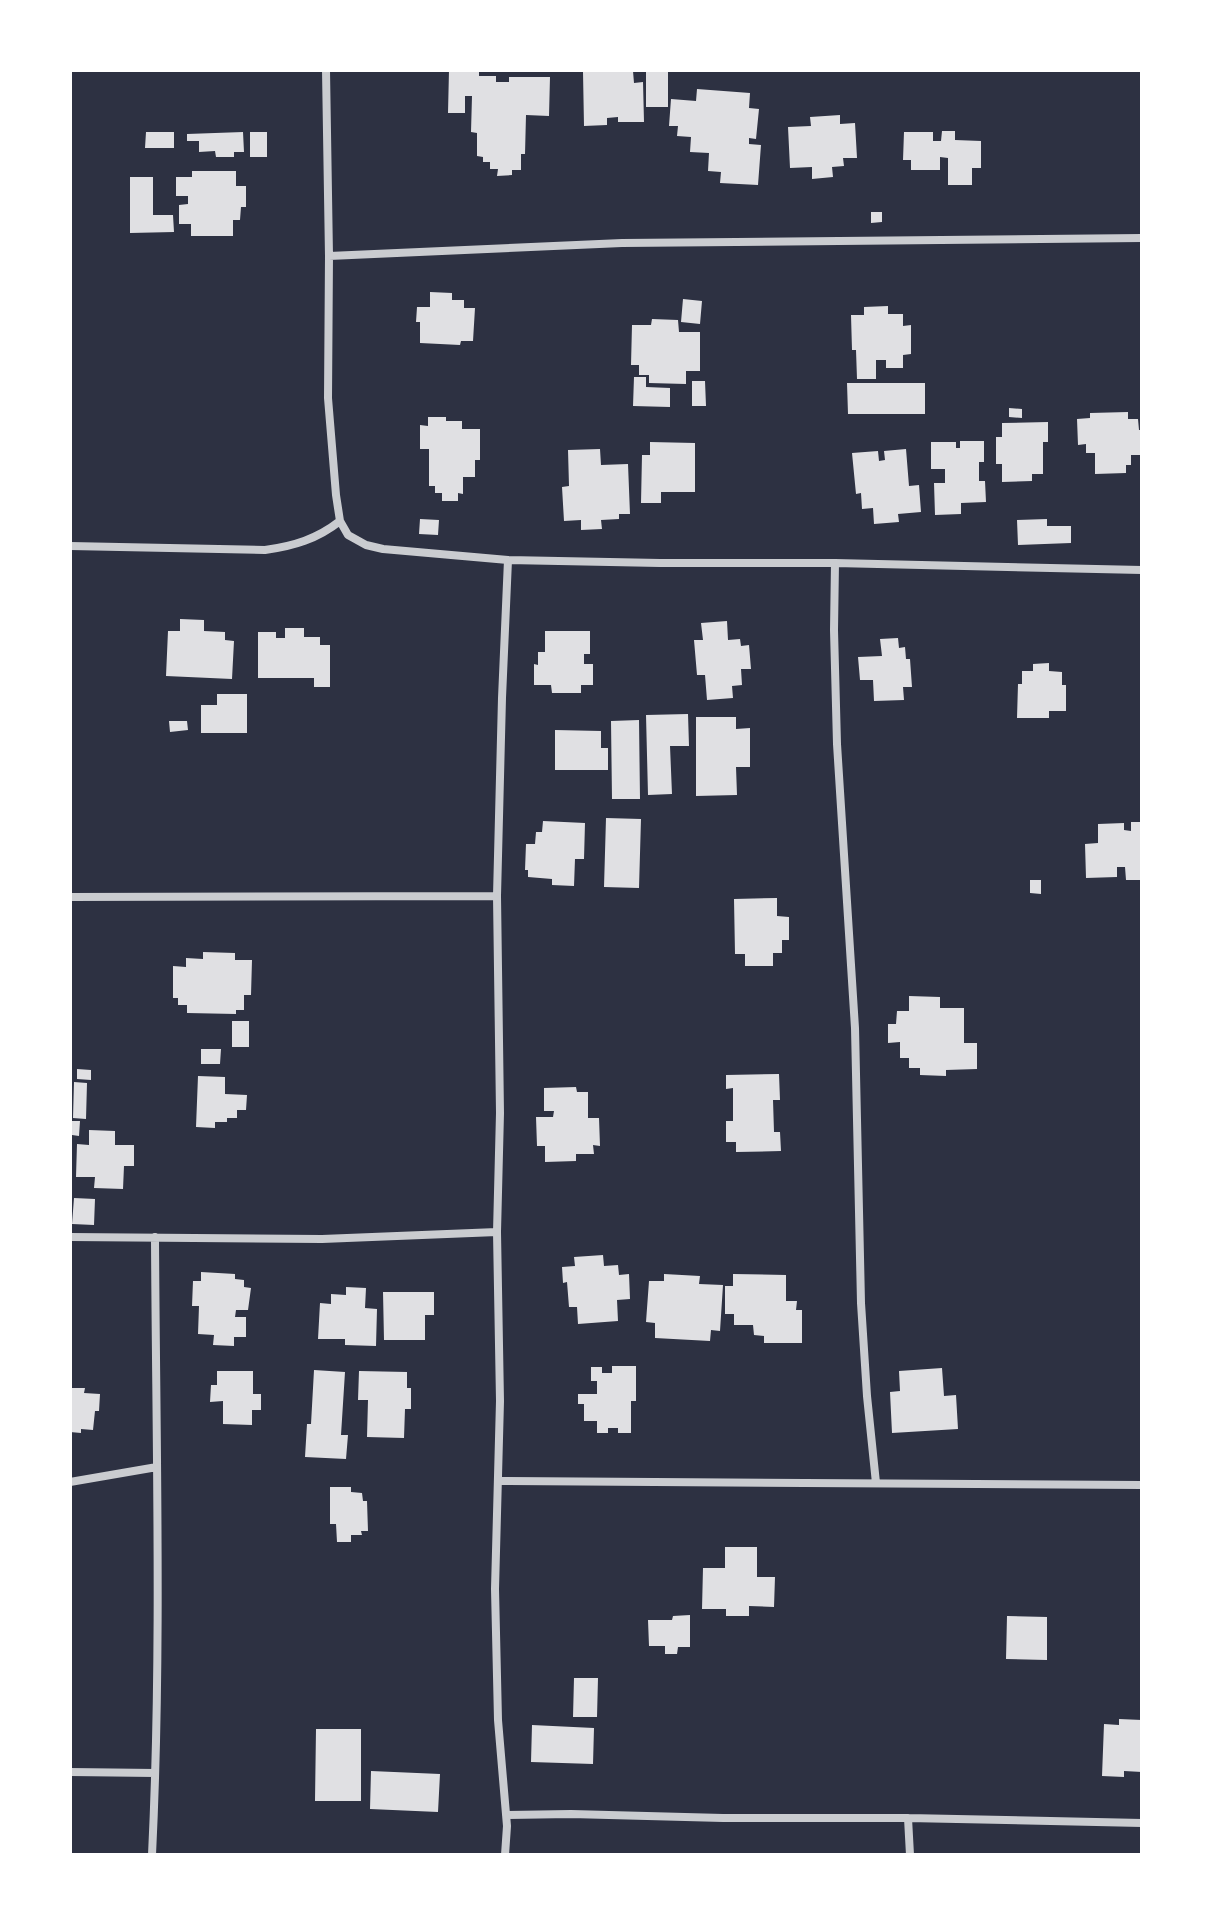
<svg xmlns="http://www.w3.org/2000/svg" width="1212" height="1925" font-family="Mulish,sans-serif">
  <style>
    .building { fill: #e0e0e3 }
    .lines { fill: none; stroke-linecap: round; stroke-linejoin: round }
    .minor { stroke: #caccd0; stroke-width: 8 }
  </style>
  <rect width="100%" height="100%" fill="#2d3142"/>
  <path class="building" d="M449,70H479V76H496V82H509V77H550L549,116L526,115L525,154H521V170H512V175L497,176L498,169H490V162H483V157L477,156V133L471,132L472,96H465V113H448Z
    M646,70H668V107H646Z
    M633,71L634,83L643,82L644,122H618V117L607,118V125L584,126L583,72Z
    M697,89L750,93L749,108L759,109L756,139L749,138V144L761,145L758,185L720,183L721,172L708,171L709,153L690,152L691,137L677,136L678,126H669L671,99L696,101Z
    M840,115V124L855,123L857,158H843L844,166L832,167L833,177L812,179V167L790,168L788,127L811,126L810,117Z
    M942,131H955V140L981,141V168H972V185H948V158L940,157V170H911V160H903L904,132H933V141H941Z
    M146,132H174V148H145Z
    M243,132L244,152H234V157H216L215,151L199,152V141H187V134Z
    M250,132H267V157H250Z
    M192,171H236V186H246V207H241L240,220H233V236H191V224H179V205L188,204V196H176V177H192Z
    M130,177H153V215H173L174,232L130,233Z
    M871,212H882V222L871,223Z
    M430,292L452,293V300H464V308H475L473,341H461L460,345L420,343V322H416L417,307H430Z
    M683,299L702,301L700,324L681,322Z
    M888,306V314H903V326L911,325V354L903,355V368H886V360H876V379H857L856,350H852L851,315H864V307Z
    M652,319L678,320L679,332H700V371H686V384L649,383V375H639V365H631L632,325H651Z
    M634,377H646V387L670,388V407L633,406Z
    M692,381H705L706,406H692Z
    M847,383H925V414H848Z
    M1009,408L1022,409V418L1009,417Z
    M1128,412V419H1138L1139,430H1142L1141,455H1131V465H1126V473L1095,474V453H1086V444L1078,445L1077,419L1090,418V413Z
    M428,417H446V421H462V429H480V460H475V477H463V494L458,493V501H442V493H435V486H429V449H420V425L428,426Z
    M1048,422V442H1043V474H1032V481L1002,482V464H996V437H1002V423Z
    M960,441H984V462H979V481H985L986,502L961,503V514L935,515L934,483H945V469H931V442H956V448H960Z
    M650,442L695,443V492H661V503H641L642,455H650Z
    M600,449L601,465L628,464L630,514H619V519L601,520L602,529L581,530V520L564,521L562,487L569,486L568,450Z
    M906,449L909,486L919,485L921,512L898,514L899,522L874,524L873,508L862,509L861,493L856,494L852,453L878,451L879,461L885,460L884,451Z
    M420,519L439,520L438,535L419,534Z
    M1047,519V526H1071V543L1018,545L1017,520Z
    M180,619L204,620V631L225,632V640L234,641L232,679L166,676L168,631H180Z
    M727,621L728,640L740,639L741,646L749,645L751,669H741L742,685L732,686L733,698L707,700L705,675H697L694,640H703L701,623Z
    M285,628H304V637H320V645H330V687H314V678H258V632H276V638H285Z
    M545,631H590V654H584V664H593V685H581V693H552L551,685H534V664L538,665V652H545Z
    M898,638L899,648L905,647L906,659H910L912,687H903L904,700L874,701L873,680H860L858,657L882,656L880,639Z
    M1049,663V671L1062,672V685H1066V711H1049V718H1017L1018,684H1022V671H1033V664Z
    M217,694H247V733H201V705H217Z
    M688,714L689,746H670L672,794L648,795L646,715Z
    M696,717H736V729L750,728V767H736L737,795L696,796Z
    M639,720L640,799H612L611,721Z
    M169,721H187L188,730L170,732Z
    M555,730L601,731V748H608V770H555Z
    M606,818L641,819L639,888L604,887Z
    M543,821L585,823L584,859H575L574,886L552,885V879L528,877V870H525L526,844H535L536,832H542Z
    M1131,822H1142V880H1126L1125,867H1117V877L1086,878L1085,844L1098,843V824L1124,823V830L1131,831Z
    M1030,880H1041V894L1030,893Z
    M777,898V916L789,917V940H782V953H773V966H745V954H735L734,899Z
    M203,952L235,953V960H252L251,995H244V1010H236V1014L187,1013V1005H178V998H173V966L186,967V958L203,959Z
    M909,996L940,997V1008H964V1043H977V1069L946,1070V1076L920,1075V1068H909V1058H900V1042L888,1043V1024H896L897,1011H909Z
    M232,1021H249V1047H232Z
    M201,1049H221L220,1064H201Z
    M77,1069L91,1070V1080L77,1079Z
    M779,1074L780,1100H773L774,1132H780L781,1151L736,1152V1142H726V1121H733V1088L726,1089V1075Z
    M198,1076L225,1077V1094L247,1095L246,1110H237V1118H227V1122H215V1128L196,1127Z
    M74,1082L87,1083L86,1119L73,1118Z
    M576,1087L577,1092H588V1118H599L600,1146L593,1145L594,1154H576V1161L545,1162V1146H537L536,1117H553L554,1111H544V1088Z
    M72,1121H80L79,1136L72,1135Z
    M89,1130L115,1131V1145H134V1166H124L123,1189L94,1188L95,1177H76L77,1144L89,1145Z
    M74,1198L95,1199L94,1225L72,1224Z
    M603,1255L604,1266L618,1265L619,1275L629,1274L630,1299L617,1300L618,1321L578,1324L577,1307H569L567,1282L563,1283L562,1267L575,1266L574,1257Z
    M201,1272L235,1274V1279L244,1280V1287L251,1288L248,1310H236L235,1317H246V1337H234V1346L213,1345L214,1335L198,1334L199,1306H192L193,1281H201Z
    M664,1274L700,1276L699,1284L723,1285L720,1331L711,1330L710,1341L655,1338V1323L646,1322L649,1281H664Z
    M733,1274L786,1275V1301H797L796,1310H802V1343H764V1336L754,1335L753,1325H734V1314H725V1286H733Z
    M346,1287L366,1288L365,1308L377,1309L376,1346L345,1345V1339H318L320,1303L331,1304V1294L346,1295Z
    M383,1292H434V1315H425V1340H384Z
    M612,1366H636V1401H631V1433H618V1428H608V1433H597V1421H584V1404H578V1394H597V1381H591V1367H602V1373H612Z
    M942,1368L944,1396L956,1395L958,1429L892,1433L890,1392L900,1391L899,1371Z
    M314,1370L345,1372L341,1435H348L346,1459L305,1457L307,1424H311Z
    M217,1371H253V1394H261V1410H252V1425L223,1424V1401L210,1402L211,1385H217Z
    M359,1371L407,1372V1388H411V1409H405L404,1438L367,1437L368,1400H358Z
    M72,1388H85L84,1393L100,1394L99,1411H95L93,1430L81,1429V1433L70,1432V1392H72Z
    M330,1487H351V1492L362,1493L363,1501H367L368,1531H361L362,1535H351V1542H337L336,1524H330Z
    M725,1547H757V1577H775L774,1607L749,1606V1616H726V1609H702L703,1568H725Z
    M690,1615V1647H678L677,1654H665V1646H649L648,1620H672L673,1616Z
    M1007,1616L1047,1617V1660L1006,1659Z
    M574,1678H598L597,1717H573Z
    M1119,1719L1142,1720V1772L1124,1771V1777L1102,1776L1104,1724L1119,1725Z
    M532,1725L594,1728L593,1764L531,1762Z
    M316,1729H361V1801H315Z
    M371,1771L440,1774L438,1812L370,1809Z"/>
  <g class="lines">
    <path class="minor" d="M326,70L329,256L328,398L336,495L340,521L348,535L366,545L383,549L508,560L660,563H835L1142,570
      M329,256L622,243L1142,238
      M70,546L265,550C294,546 317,539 340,521
      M835,563L834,630L837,744L855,1028L861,1303L867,1396L876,1483
      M70,897L497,896
      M70,1237L322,1239L497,1232
      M499,1481L1142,1485
      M70,1482L157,1467
      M70,1772L155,1773
      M506,1815L571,1814L723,1818H908L1142,1823
      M908,1818L910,1855
      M152,1855C162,1649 156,1443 155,1237
      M505,1855L507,1826L498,1720L495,1589L500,1401L497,1232L500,1113L497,896L502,698L508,560"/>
  </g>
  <rect width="1212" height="1925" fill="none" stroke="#ffffff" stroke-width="144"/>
</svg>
